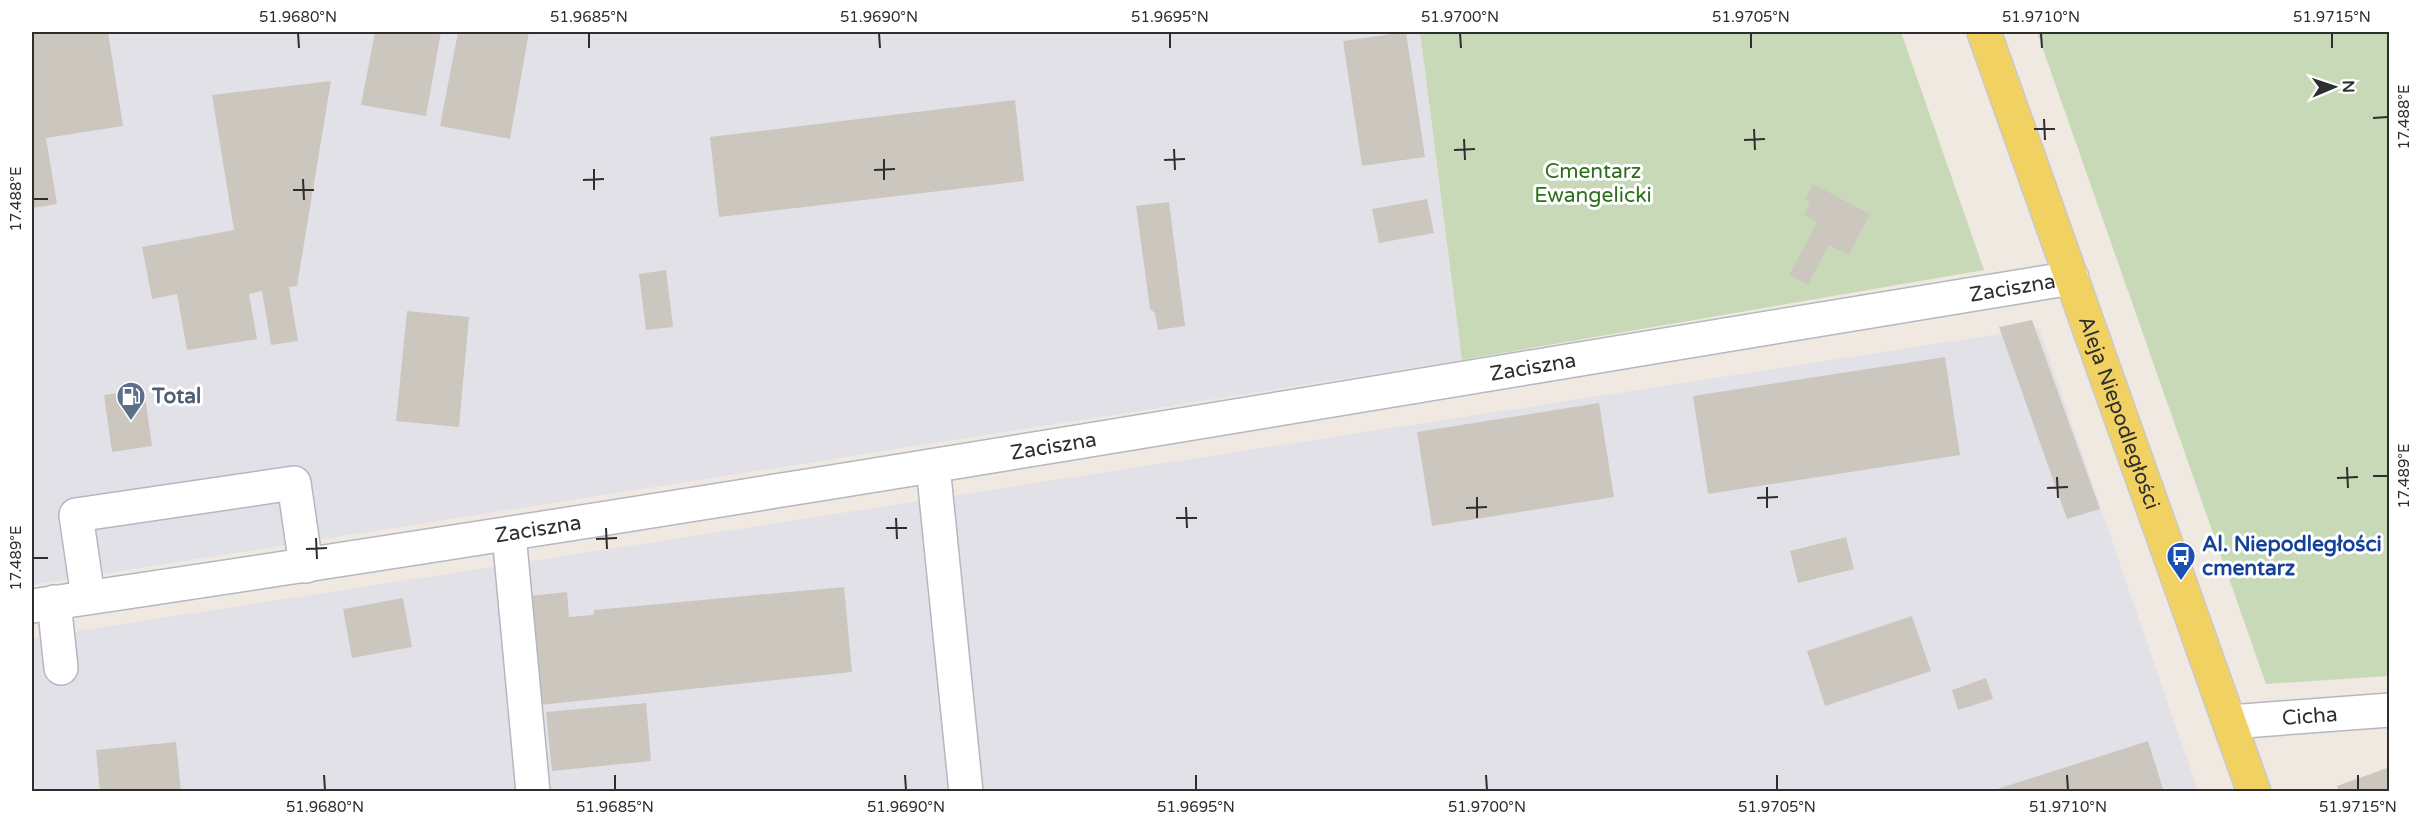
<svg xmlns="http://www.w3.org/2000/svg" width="2421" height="823" font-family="'Varela Round',sans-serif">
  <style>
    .industrial { fill: #e3e1e8 }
    .cemetery { fill: #c8d9b8 }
    .building { fill: #cbc7bf }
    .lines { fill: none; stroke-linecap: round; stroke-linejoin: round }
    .minor-casing { stroke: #b4b7c1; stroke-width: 36 }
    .major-casing { stroke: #c9c9c9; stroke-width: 36 }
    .minor { stroke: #fff; stroke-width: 33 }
    .major { stroke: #f2d163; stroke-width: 33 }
    .ticks { fill: none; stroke: #2e2e2e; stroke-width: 2 }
    .labels { text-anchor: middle; stroke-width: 6; stroke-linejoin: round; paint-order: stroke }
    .park-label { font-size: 21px; fill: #2c6e1b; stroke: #fff }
    .street-label { font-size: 21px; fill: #2e2e2e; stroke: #fff }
    .service-label { font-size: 21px; font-weight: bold; fill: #4e5e75; stroke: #fff; text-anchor: start }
    .transit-label { font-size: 21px; font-weight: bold; fill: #164399; stroke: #fff; text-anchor: start }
    .neatline { fill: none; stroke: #2e2e2e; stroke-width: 2 }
    .ticks-label { font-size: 15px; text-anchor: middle; fill: #2e2e2e }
  </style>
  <rect width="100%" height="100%" fill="#efe9e1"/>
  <path class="industrial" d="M32,32H1420L1462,360L32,585Z
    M2039,328L2198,791L32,792V638Z"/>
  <path class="cemetery" d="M1420,32H1901L1984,270L1462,360Z
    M2037,32H2389V676L2266,684Z"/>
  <path class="building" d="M32,32H108L123,126L46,138L57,204L32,208Z
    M375,32H441L426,116L361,105Z
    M458,32H529L510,139L440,126Z
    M1406,32L1425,157L1362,166L1343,41Z
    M331,81L297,286L289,287L298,341L271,345L262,291L249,294L257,339L187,350L177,294L152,299L142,247L234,230L212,95Z
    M1015,100L1024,181L719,217L710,137Z
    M1813,184L1870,214L1849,255L1829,245L1808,285L1789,275L1817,222L1804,215L1810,202L1805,199Z
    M1427,199L1434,233L1379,243L1372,209Z
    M1169,202L1185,326L1158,330L1155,313L1150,309L1136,206Z
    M666,270L673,327L646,330L639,274Z
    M407,311L469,317L459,427L396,421Z
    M2032,320L2100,509L2067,519L1999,327Z
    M1945,357L1960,455L1708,494L1693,396Z
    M144,389L152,446L112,452L104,395Z
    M1599,403L1614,497L1432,526L1417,432Z
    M1846,537L1854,569L1798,583L1790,551Z
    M844,587L852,672L540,705L529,596L567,592L569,617L593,615L594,610Z
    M403,598L412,647L352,658L343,609Z
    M1912,616L1931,671L1825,706L1807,651Z
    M1986,678L1993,699L1958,710L1952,690Z
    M646,703L651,761L552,771L546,712Z
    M2148,741L2164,792H1991V791Z
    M176,742L181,792H100L96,750Z
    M2390,767V792H2339L2337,786Z"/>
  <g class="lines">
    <g class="minor-casing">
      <g id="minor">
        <path d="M933,466L966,792"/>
        <path d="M509,534L533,792"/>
        <path d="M88,597L76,515L294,483L306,566"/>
        <path d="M54,602L61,668"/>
        <path id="s1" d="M32,606C713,506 1392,389 2072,278"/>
        <path id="s2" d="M2230,722L2390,710"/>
      </g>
    </g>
    <g class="major-casing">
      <g id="major">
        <path id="s3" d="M1984,32L2254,792"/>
      </g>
    </g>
    <use href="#minor" class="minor"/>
    <use href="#major" class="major"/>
  </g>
  <path class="ticks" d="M298,33L299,48M589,33V48M879,33L880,48M1170,33V48M1460,33L1461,48M1751,33V48M2041,33L2042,48M2332,33V48M2373,118L2388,117M2044,119L2045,140M1754,129L1755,150M2034,129H2055M1464,139L1465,160M1744,140L1765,139M1174,149L1175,170M1454,150L1475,149M884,159V180M1164,160L1185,159M594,169V190M874,170L895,169M303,179L304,200M583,180L604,179M293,190H314M33,199H48M2347,467L2348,488M2373,476H2388M2057,477L2058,498M2337,478L2358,477M1767,487V508M2047,488L2068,487M1477,497V518M1757,498L1778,497M1186,507L1187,528M1466,508L1487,507M896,518L897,539M1176,518H1197M606,528L607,549M886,528H907M316,538L317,559M596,539L617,538M306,549L327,548M33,558H48M324,775L325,790M615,775V790M905,775L906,790M1196,775V790M1486,775L1487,790M1777,775V790M2067,775L2068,790M2358,775V790"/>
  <defs>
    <g id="fuel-pin" transform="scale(1.5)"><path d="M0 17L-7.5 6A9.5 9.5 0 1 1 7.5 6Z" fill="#5c6f8a" stroke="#fff"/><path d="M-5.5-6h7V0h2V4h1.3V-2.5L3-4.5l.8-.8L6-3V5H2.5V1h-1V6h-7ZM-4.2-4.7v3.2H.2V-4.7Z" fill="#fff"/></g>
    <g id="bus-pin" transform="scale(1.5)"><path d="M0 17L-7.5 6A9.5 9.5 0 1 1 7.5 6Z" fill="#1a4fb4" stroke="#fff"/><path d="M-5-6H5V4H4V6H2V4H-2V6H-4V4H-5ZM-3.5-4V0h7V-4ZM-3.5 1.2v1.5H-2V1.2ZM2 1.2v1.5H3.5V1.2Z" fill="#fff"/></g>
  </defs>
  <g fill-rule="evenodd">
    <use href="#fuel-pin" x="131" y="396"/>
    <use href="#bus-pin" x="2181" y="556"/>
  </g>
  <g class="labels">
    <g class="park-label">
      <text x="1593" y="178">Cmentarz<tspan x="1593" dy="24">Ewangelicki</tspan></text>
    </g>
    <g class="street-label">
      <text dy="7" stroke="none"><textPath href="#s1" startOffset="2006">Zaciszna</textPath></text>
      <text dy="7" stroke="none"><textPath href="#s1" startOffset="1520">Zaciszna</textPath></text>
      <text dy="7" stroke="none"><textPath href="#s3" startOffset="404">Aleja Niepodległości</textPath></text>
      <text dy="7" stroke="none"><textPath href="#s1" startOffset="1034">Zaciszna</textPath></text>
      <text dy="7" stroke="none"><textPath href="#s1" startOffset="512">Zaciszna</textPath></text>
      <text dy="7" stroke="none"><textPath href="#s2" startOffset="80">Cicha</textPath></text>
    </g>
    <g class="service-label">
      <text x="152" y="403">Total</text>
    </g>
    <g class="transit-label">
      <text x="2202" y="551">Al. Niepodległości<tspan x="2202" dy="24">cmentarz</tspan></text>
    </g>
  </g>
  <rect width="2421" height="823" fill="none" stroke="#ffffff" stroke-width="66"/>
  <g transform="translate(2334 87) rotate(88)" stroke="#ffffff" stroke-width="4.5" paint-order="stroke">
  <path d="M0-4.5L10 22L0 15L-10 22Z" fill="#2e2e2e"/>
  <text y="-9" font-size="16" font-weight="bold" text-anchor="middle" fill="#2e2e2e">N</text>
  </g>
  <rect x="33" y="33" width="2355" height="757" class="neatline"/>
  <g class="ticks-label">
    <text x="298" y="22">51.9680°N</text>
    <text x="589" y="22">51.9685°N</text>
    <text x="879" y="22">51.9690°N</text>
    <text x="1170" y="22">51.9695°N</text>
    <text x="1460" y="22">51.9700°N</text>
    <text x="1751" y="22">51.9705°N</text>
    <text x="2041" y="22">51.9710°N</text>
    <text x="2332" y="22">51.9715°N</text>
    <text transform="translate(2404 117) rotate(-90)" y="5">17.488°E</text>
    <text transform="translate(16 199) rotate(-90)" y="5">17.488°E</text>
    <text transform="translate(2404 476) rotate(-90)" y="5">17.489°E</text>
    <text transform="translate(16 558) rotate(-90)" y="5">17.489°E</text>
    <text x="325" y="812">51.9680°N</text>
    <text x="615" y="812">51.9685°N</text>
    <text x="906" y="812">51.9690°N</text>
    <text x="1196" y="812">51.9695°N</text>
    <text x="1487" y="812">51.9700°N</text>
    <text x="1777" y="812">51.9705°N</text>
    <text x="2068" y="812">51.9710°N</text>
    <text x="2358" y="812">51.9715°N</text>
  </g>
</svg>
